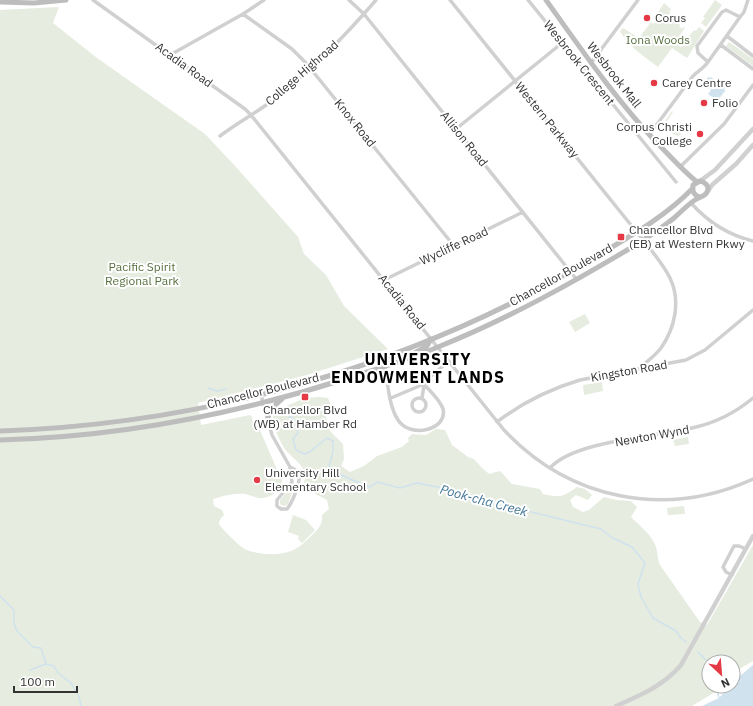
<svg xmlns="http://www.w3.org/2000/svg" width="753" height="706" font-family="'IBM Plex Sans',sans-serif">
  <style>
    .green { fill: #e6ecdf }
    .water { fill: #cfe2ee }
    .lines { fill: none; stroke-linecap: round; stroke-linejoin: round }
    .stream { stroke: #cfe2ee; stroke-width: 1.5 }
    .minor { stroke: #d0d0d0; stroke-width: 3.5 }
    .tertiary { stroke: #d0d0d0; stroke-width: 4.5 }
    .secondary { stroke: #bdbdbd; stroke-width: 5 }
    .poi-dot { fill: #e63946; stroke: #fff; stroke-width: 1.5 }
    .labels { text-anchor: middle; stroke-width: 4; stroke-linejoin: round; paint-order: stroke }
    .poi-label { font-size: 12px; fill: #333; stroke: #fff; text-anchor: start }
    .park-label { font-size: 12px; fill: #56703f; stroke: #fff }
    .street-label { font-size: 12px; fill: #333; stroke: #fff }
    .water-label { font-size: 13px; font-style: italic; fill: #3f7597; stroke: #fff }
    .district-label { font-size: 16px; font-weight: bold; letter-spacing: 1px; fill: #000; stroke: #fff }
  </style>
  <rect width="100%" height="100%" fill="#fff"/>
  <path class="green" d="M715,0L722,5L706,27L701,23L705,18L703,17Z
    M664,3L671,9L669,12L680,24L679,26L682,29L683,27L685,28L674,43L681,47L694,30L696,31L699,27L704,31L687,58L672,48L658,67C645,57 628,46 620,31L623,28L639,38L651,22L653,24L658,19L655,17Z
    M59,7L53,23L97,58L205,134L236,167L298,237L304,254L326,275L344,306L388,349L307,375L198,403L201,425L250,415L252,417L253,423L259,428L282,481C280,490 273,497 263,498C257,499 251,495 245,494C234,493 223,496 213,499L214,506L222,510L224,515C222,517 219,520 219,523C220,528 239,545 243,548C255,555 279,556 291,551C299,548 305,542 311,536C318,530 323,524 322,515L329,509L327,500L310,491L312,489L307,487L304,483C309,464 291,460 283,446C278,437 273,426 273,416L277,410L305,398L320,397L328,398L332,408L325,414L330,431L343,444L344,459L341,466L350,472L364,466L377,456L402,447L409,441L408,438L412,434L426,435L436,429L445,430L452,445L468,457L474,459L482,468L489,474L500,471L512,484L540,489L543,494C560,498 563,497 577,487L585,489L592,495L588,500L576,495L570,500L573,507L583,512L589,510L604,497L616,500L631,501L637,507L631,517C640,526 652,535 656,547C658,553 657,558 660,565L700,622L707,625L753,545V661L736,671L738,674L733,679V662H709V686H725L692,706H0V10Z
    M729,42L753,59V66L726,46Z
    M672,111L673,112L665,124L668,126L667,128L673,132L678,131L681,134L678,136L666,131L663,124Z
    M585,314L590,323L575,332L569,322Z
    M602,382L603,391L584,395L583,385Z
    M688,437L689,444L675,446L673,440Z
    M293,485L294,487L288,504L285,506L281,505L280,504V500Z
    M684,506L685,514L668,515L667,508Z
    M293,515L306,520L315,530L302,543L298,539L299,536L288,532Z"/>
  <path class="water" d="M708,77L710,78L711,77L725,88L724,90L726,91L724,92L719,99L720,101L719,102L708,94L711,90L703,84Z
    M753,665V706H702L719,698L730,686H733L734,681Z"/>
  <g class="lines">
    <path class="stream" d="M208,388L217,391L226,389
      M284,413C294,418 296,422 298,433L293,439L296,450L305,454L311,451L327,438L333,441V452L329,466C338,476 357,481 370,487L377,482L400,488L417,483L452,490L481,501L523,510L601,529L611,537L632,547L645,563L638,584L641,597L653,618L676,631L681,638L686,642
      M0,596L14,610V624L17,631L33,647L41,648L46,664L54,666L58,673L71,683L79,697L81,706
      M698,652L709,663
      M30,670L46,664
      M716,686L719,698"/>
    <path class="minor" d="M93,0L245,109L251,115L504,430C570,500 665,519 753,479
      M349,0L364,14L577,280
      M450,0L643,240C653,252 663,264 670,278C681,301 675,328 661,348C655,356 646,362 639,369
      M528,0L676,182
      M243,14L292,49L306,63L454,246
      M740,17L744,12L748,0
      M727,36L753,56
      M721,45L753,69
      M170,55L243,14L264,0
      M591,63L638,0
      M456,129L562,43
      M649,135L693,76C698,71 704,68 708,62L740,17L726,10L722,12L697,46L698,53L708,62
      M220,136C237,123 256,113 273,100C311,71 345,36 376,0
      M680,167L724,124L753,85
      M691,203C708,222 728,235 753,241
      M384,280L523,212
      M383,357C388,376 387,403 398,420C410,439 448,430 443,409C441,401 429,390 424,384
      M261,395L272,435L290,467L292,482L277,500V506L281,509H287C292,503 300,484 299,476C299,471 294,469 290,467
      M412 405a7 7 0 1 1 14 0a7 7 0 1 1-14 0Z
      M391,398L424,384L425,381L449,361
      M422,398L424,385
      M497,422C523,402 550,389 580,380L686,360L705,350L753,310
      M550,468C575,440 659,437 696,427C717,422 736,412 753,398
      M732,575L726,572L723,567L734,546H739L746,549"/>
    <path class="tertiary" d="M700,181L715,170L753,129
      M708,191L712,185L736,164L753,145
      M616,706C641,695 663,686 681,665L753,536"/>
    <path class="secondary" d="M546,0C581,49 616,100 658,144C671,157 683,171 697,182
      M0,2L34,3L66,0
      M409,356L427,346L431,339
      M268,418L271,409L282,399
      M0,431C207,424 414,366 592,259C627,238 664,218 693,188
      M0,440C118,437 233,415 345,379C376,369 408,360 438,347C508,319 574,282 639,243C651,235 663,227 674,218C681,212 687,205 695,200C698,197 705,197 707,192C710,186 705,182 700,181L693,185C692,191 694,196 700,197"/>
  </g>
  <g class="poi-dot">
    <circle cx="647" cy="18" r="4"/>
    <circle cx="654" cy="83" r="4"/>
    <circle cx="704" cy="103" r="4"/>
    <circle cx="700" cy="134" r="4"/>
    <rect x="617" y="233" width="8" height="8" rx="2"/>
    <rect x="301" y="393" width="8" height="8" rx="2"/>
    <circle cx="257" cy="480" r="4"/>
  </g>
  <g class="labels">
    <g class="poi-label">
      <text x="655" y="22">Corus</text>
      <text x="662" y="87">Carey Centre</text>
      <text x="712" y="107">Folio</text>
      <text x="692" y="131" text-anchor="end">Corpus Christi<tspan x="692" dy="14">College</tspan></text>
      <text x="629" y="234">Chancellor Blvd<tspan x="629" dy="14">(EB) at Western Pkwy</tspan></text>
      <text x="305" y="414" text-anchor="middle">Chancellor Blvd<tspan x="305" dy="14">(WB) at Hamber Rd</tspan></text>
      <text x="265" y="477">University Hill<tspan x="265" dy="14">Elementary School</tspan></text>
    </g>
    <g class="park-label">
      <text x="658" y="44">Iona Woods</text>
      <text x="142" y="271">Pacific Spirit<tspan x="142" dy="14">Regional Park</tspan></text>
    </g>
    <g class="street-label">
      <text transform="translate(579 63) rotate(51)" y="4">Wesbrook Crescent</text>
      <text transform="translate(184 65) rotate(36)" y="4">Acadia Road</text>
      <text transform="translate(302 73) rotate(-41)" y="4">College Highroad</text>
      <text transform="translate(614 75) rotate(52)" y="4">Wesbrook Mall</text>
      <text transform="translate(547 120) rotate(51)" y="4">Western Parkway</text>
      <text transform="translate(355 123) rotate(51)" y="4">Knox Road</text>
      <text transform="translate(464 139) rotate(51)" y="4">Allison Road</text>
      <text transform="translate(454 246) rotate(-25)" y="4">Wycliffe Road</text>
      <text transform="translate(561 275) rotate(-29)" y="4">Chancellor Boulevard</text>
      <text transform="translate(402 302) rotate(51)" y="4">Acadia Road</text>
      <text transform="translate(629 371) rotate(-10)" y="4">Kingston Road</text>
      <text transform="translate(263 391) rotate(-14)" y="4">Chancellor Boulevard</text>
      <text transform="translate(652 436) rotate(-10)" y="4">Newton Wynd</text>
    </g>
    <g class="water-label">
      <text transform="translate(484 500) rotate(15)" y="5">Pook-cha Creek</text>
    </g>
    <g class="district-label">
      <text x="418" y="365">UNIVERSITY<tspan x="418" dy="18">ENDOWMENT LANDS</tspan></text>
    </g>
  </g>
  <g transform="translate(721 674) rotate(154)"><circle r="19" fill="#ffffff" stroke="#adadad"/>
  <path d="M0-3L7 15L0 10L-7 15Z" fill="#e63946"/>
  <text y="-6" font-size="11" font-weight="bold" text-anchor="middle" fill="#333333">N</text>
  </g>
  <path d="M14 686v6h63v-6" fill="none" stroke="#333333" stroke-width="2"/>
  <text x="20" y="686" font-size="12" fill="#333333" stroke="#ffffff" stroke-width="3" paint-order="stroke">100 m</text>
</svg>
